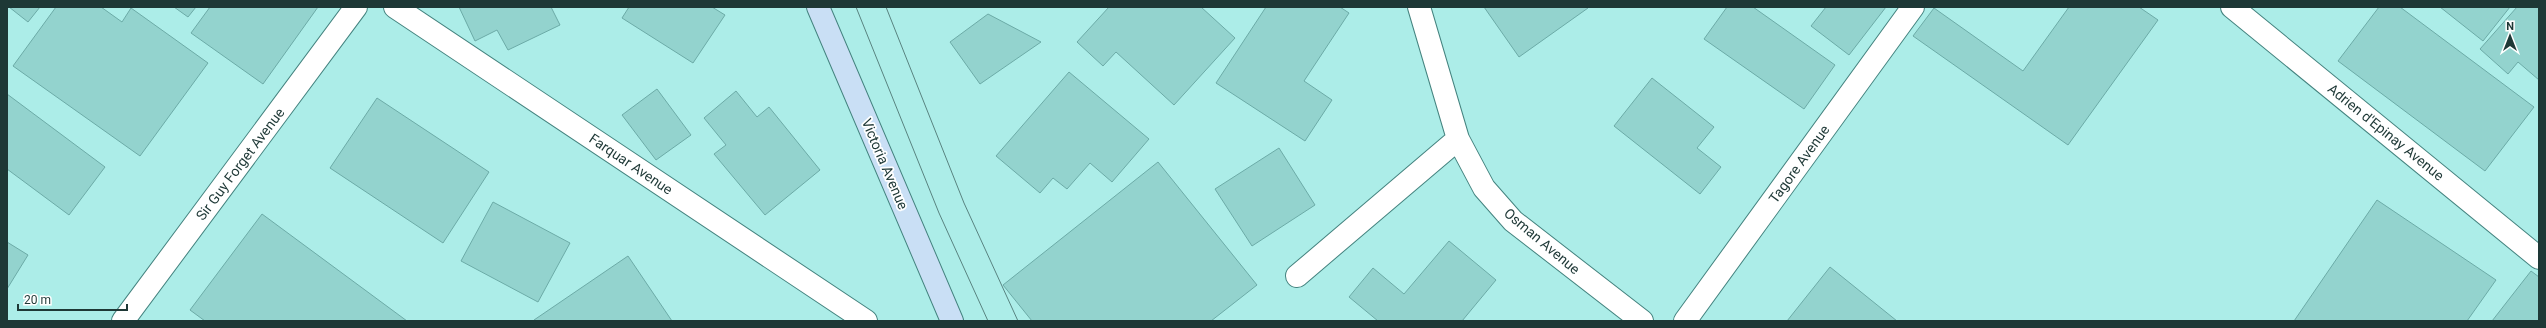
<svg xmlns="http://www.w3.org/2000/svg" width="2546" height="328" font-family="Roboto,sans-serif">
  <style>
    .building { fill: #93d3ce; stroke: #6caba7 }
    .lines { fill: none; stroke-linecap: round; stroke-linejoin: round }
    .minor-casing { stroke: #44837f; stroke-width: 24 }
    .secondary-casing { stroke: #44837f; stroke-width: 24 }
    .minor { stroke: #fff; stroke-width: 22 }
    .secondary { stroke: #c9dff5; stroke-width: 22 }
    .tram { stroke: #598380; stroke-width: 1 }
    .labels { text-anchor: middle; stroke-width: 3.5; stroke-linejoin: round; paint-order: stroke }
    .street-label { font-size: 14px; fill: #1e3836; stroke: #fff }
  </style>
  <rect width="100%" height="100%" fill="#acede8"/>
  <path class="building" d="M9,7H40L28,22Z
    M56,7H101L122,22L131,8L208,63L140,156L13,66Z
    M174,7H196L188,17Z
    M210,7H318L263,84L191,33Z
    M459,7H551L560,25L508,50L497,30L475,41Z
    M629,7H712L725,15L693,63L622,18Z
    M1109,7H1201L1235,38L1174,105L1116,52L1103,66L1077,42Z
    M1266,7H1340L1349,13L1304,81L1332,100L1305,141L1216,83Z
    M1484,7H1587L1588,8L1519,57Z
    M1727,7H1753L1835,65L1804,109L1704,39Z
    M1826,7H1886L1849,55L1811,26Z
    M2069,7H2139L2158,20L2068,145L1913,36L1934,8L2023,71Z
    M2379,7H2400L2534,107L2485,171L2338,61Z
    M2440,7H2510L2483,41Z
    M2517,7H2539V80L2518,62L2508,74L2480,49Z
    M988,14L1041,42L980,84L950,42Z
    M1069,72L1149,139L1112,182L1090,163L1067,189L1053,178L1040,193L996,156Z
    M1652,78L1714,127L1697,148L1721,167L1700,194L1614,126Z
    M657,89L691,135L656,160L622,115Z
    M736,91L757,117L769,107L820,170L765,215L714,154L726,145L704,118Z
    M7,94L105,167L69,215L7,169Z
    M377,98L489,172L443,243L330,168Z
    M1279,148L1315,205L1252,246L1215,189Z
    M1158,162L1257,285L1211,321H1032L1003,285Z
    M2377,200L2496,280L2467,321H2294Z
    M493,202L570,243L538,302L461,261Z
    M262,214L407,321H205L190,310Z
    M1449,241L1496,280L1462,321H1378L1349,297L1373,268L1404,294Z
    M7,242L28,255L7,289Z
    M628,256L672,321H535L534,320Z
    M1830,267L1897,321H1787Z
    M2531,271L2539,277V321H2492Z"/>
  <g class="lines">
    <g class="minor-casing">
      <path id="minor" d="M395,7L866,321
        M1419,7L1458,139L1484,188L1513,221L1642,321
        M2232,7L2539,258
        M1297,276L1458,139
        M123,321L356,7
        M1685,321L1913,7"/>
    </g>
    <g class="secondary-casing">
      <path id="secondary" d="M818,7L952,321"/>
    </g>
    <use href="#minor" class="minor"/>
    <use href="#secondary" class="secondary"/>
    <path class="tram" d="M856,7L939,213L988,321
      M886,7L964,203L1018,321"/>
  </g>
  <g class="labels">
    <g class="street-label">
      <text transform="translate(2386 132) rotate(39)" y="5">Adrien d'Epinay Avenue</text>
      <text transform="translate(240 164) rotate(-53)" y="5">Sir Guy Forget Avenue</text>
      <text transform="translate(631 164) rotate(34)" y="5">Farquar Avenue</text>
      <text transform="translate(885 164) rotate(67)" y="5">Victoria Avenue</text>
      <text transform="translate(1799 164) rotate(-54)" y="5">Tagore Avenue</text>
      <text transform="translate(1542 241) rotate(40)" y="5">Osman Avenue</text>
    </g>
  </g>
  <rect width="2546" height="328" fill="none" stroke="#1e3836" stroke-width="16"/>
  <g transform="translate(2510 36)" stroke="#ffffff" stroke-width="3" paint-order="stroke">
  <path d="M0-3L7 15L0 10L-7 15Z" fill="#1e3836"/>
  <text y="-6" font-size="11" font-weight="bold" text-anchor="middle" fill="#1e3836">N</text>
  </g>
  <path d="M18 304v6h109v-6" fill="none" stroke="#1e3836" stroke-width="2"/>
  <text x="24" y="304" font-size="12" fill="#1e3836" stroke="#ffffff" stroke-width="3" paint-order="stroke">20 m</text>
</svg>
